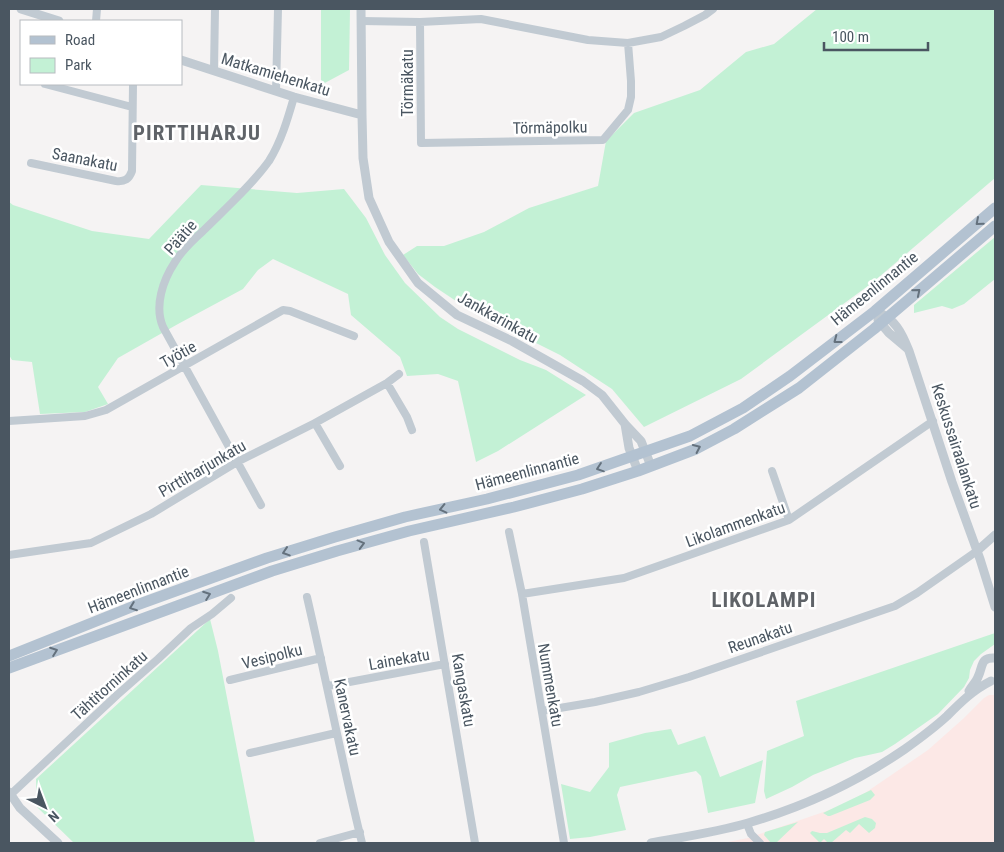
<svg xmlns="http://www.w3.org/2000/svg" width="1004" height="852" font-family="'Roboto Condensed',sans-serif">
  <style>
    .medical { fill: #fce8e6 }
    .green { fill: #c3f1d5 }
    .lines { fill: none; stroke-linecap: round; stroke-linejoin: round }
    .minor { stroke: #c1cad2; stroke-width: 8 }
    .tertiary { stroke: #c1cad2; stroke-width: 9 }
    .primary { stroke: #b3c2d1; stroke-width: 11 }
    .oneway { stroke: #64717d }
    .labels { text-anchor: middle; stroke-width: 5; stroke-linejoin: round; paint-order: stroke }
    .street-label { font-size: 16px; fill: #4a5661; stroke: #fff }
    .district-label { font-size: 21px; font-weight: bold; letter-spacing: 1px; fill: #5f6368; stroke: #fff }
  </style>
  <rect width="100%" height="100%" fill="#f5f3f3"/>
  <path class="medical" d="M989,695H995V843H723L748,838L838,807L865,793L928,750L964,718L984,698Z"/>
  <path class="green" d="M321,9H350L349,70L321,85Z
    M817,9H995V178L872,283L741,379L644,427L612,389L560,355L468,309L435,287L418,274L403,255L417,246H444L484,232L529,208L598,186L606,141L634,113L700,90L746,52L774,44Z
    M201,185L297,193L344,189L366,218L385,255L405,283L440,317L458,329L520,360L546,370L586,395L498,451L476,462L458,381L438,374L407,376L400,357L351,315L348,294L273,259L258,270L243,289L178,324L118,358L98,387L108,404L85,412L40,414L32,362L12,360L9,355V202L13,205L92,231L149,239Z
    M995,237V279L964,304L952,309L942,306L914,313V305Z
    M210,619L218,651L255,843H74L37,807L36,779Z
    M995,633V644L981,654L974,661L970,670L969,678L964,687L938,714L895,744L882,752L855,758L813,775L792,787L766,799L764,791L767,751L804,736L796,701Z
    M671,729L678,745L705,736L720,777L763,760L755,803L708,813L701,776L696,771L620,787L617,795L626,830L590,837L570,839L561,784L590,792L609,767V743L645,733Z
    M871,790L875,795L870,800L830,816H828L823,813Z
    M865,817L872,819L876,823L875,828L869,833L859,824L850,833L846,830L831,843H828L824,839L820,843L810,833L812,831L820,833H827Z
    M798,822L776,843H771L764,835L765,832Z"/>
  <g class="lines">
    <path class="minor" d="M96,21L97,9
      M362,21L420,22L481,19L588,40L628,43L661,37L684,26L705,15L713,9
      M420,22L421,143L603,140L628,110L631,97V81L628,43
      M214,70L215,9
      M45,84L132,107
      M276,91L278,9
      M31,163L116,181C125,182 129,179 132,171L133,84
      M387,383L407,417L412,430
      M9,421L85,416L106,410L283,310L290,311L354,336
      M315,423L340,466
      M772,471L789,520
      M261,505L163,327C154,306 163,280 175,262C182,250 193,240 203,231C225,209 251,186 269,161C281,142 288,118 294,97
      M509,532L522,594L564,843
      M424,542L475,843
      M9,555L91,543L151,514L237,462L315,423L387,383L399,374
      M522,594L624,578L789,520L933,421
      M307,597C326,679 342,762 362,843
      M230,680L321,658
      M328,686L445,664
      M542,711L595,702L639,692L689,677L895,606L917,593L977,551
      M250,753L336,733
      M9,796L117,695L158,659L191,628L212,614L231,598
      M747,824L751,834L760,843
      M320,843L360,832"/>
    <path class="tertiary" d="M21,9L59,21
      M361,9L362,115L363,158L369,198L389,242L418,283L457,315L512,341L583,381L602,395L625,424L641,441L651,466
      M181,60L294,97L362,115
      M875,311C895,318 902,333 909,351L952,482L980,559L995,607
      M878,320L889,333L908,349
      M625,424L629,448L638,471
      M977,551L995,535
      M969,691C972,686 976,682 978,677C983,667 980,657 995,658
      M9,792L20,808L58,843
      M651,843C683,837 717,832 748,823C803,807 857,782 905,749C919,739 934,728 947,716C961,702 973,690 991,681"/>
    <path class="primary" d="M9,656L134,606L267,558L335,537L405,517L487,499L578,475L690,436L743,408L790,376L875,311L995,208
      M9,668L272,571L337,551L409,531L514,507L582,489L638,471L696,449L734,429L799,388L874,329L995,226"/>
  </g>
  <defs><path id="oneway-chevron" d="M-2-3.5L2.5 0L-2 3.5" fill="none" stroke-width="1.6" stroke-linecap="round" stroke-linejoin="round" transform="scale(1.25)"/></defs>
  <g class="oneway">
    <use href="#oneway-chevron" transform="translate(979 222) rotate(139)"/>
    <use href="#oneway-chevron" transform="translate(917 292) rotate(-40)"/>
    <use href="#oneway-chevron" transform="translate(837 340) rotate(143)"/>
    <use href="#oneway-chevron" transform="translate(697 448) rotate(-25)"/>
    <use href="#oneway-chevron" transform="translate(600 468) rotate(161)"/>
    <use href="#oneway-chevron" transform="translate(443 509) rotate(167)"/>
    <use href="#oneway-chevron" transform="translate(361 544) rotate(-15)"/>
    <use href="#oneway-chevron" transform="translate(286 552) rotate(162)"/>
    <use href="#oneway-chevron" transform="translate(207 595) rotate(-20)"/>
    <use href="#oneway-chevron" transform="translate(133 607) rotate(159)"/>
    <use href="#oneway-chevron" transform="translate(54 651) rotate(-20)"/>
  </g>
  <g class="labels">
    <g class="street-label">
      <text transform="translate(276 74) rotate(17)" y="6">Matkamiehenkatu</text>
      <text transform="translate(407 83) rotate(-90)" y="6">Törmäkatu</text>
      <text transform="translate(550 127) rotate(-1)" y="6">Törmäpolku</text>
      <text transform="translate(85 159) rotate(11)" y="6">Saanakatu</text>
      <text transform="translate(180 237) rotate(-49)" y="6">Päätie</text>
      <text transform="translate(874 288) rotate(-39)" y="6">Hämeenlinnantie</text>
      <text transform="translate(498 317) rotate(29)" y="6">Jankkarinkatu</text>
      <text transform="translate(178 354) rotate(-29)" y="6">Työtie</text>
      <text transform="translate(957 446) rotate(72)" y="6">Keskussairaalankatu</text>
      <text transform="translate(202 468) rotate(-30)" y="6">Pirttiharjunkatu</text>
      <text transform="translate(527 471) rotate(-15)" y="6">Hämeenlinnantie</text>
      <text transform="translate(735 524) rotate(-20)" y="6">Likolammenkatu</text>
      <text transform="translate(138 589) rotate(-21)" y="6">Hämeenlinnantie</text>
      <text transform="translate(760 637) rotate(-19)" y="6">Reunakatu</text>
      <text transform="translate(272 656) rotate(-14)" y="6">Vesipolku</text>
      <text transform="translate(399 659) rotate(-10)" y="6">Lainekatu</text>
      <text transform="translate(109 685) rotate(-42)" y="6">Tähtitorninkatu</text>
      <text transform="translate(551 685) rotate(80)" y="6">Nummenkatu</text>
      <text transform="translate(464 690) rotate(80)" y="6">Kangaskatu</text>
      <text transform="translate(348 717) rotate(78)" y="6">Kanervakatu</text>
    </g>
    <g class="district-label">
      <text x="197" y="140">PIRTTIHARJU</text>
      <text x="764" y="607">LIKOLAMPI</text>
    </g>
  </g>
  <rect width="1004" height="852" fill="none" stroke="#4a5661" stroke-width="20"/>
  <rect x="20" y="20" width="162" height="65" fill="#ffffff" stroke="#b7bbc0"/>
  <rect x="30" y="36" width="25" height="8" fill="#b3c2d1" stroke="#b7bbc0"/>
  <text x="65" y="45" font-size="15" fill="#4a5661">Road</text>
  <rect x="30" y="58" width="25" height="15" fill="#c3f1d5" stroke="#b7bbc0"/>
  <text x="65" y="70" font-size="15" fill="#4a5661">Park</text>
  <g transform="translate(45 807) rotate(138)" stroke="#ffffff" stroke-width="4" paint-order="stroke">
  <path d="M0-4L9 19L0 12L-9 19Z" fill="#4a5661"/>
  <text y="-8" font-size="14" font-weight="bold" text-anchor="middle" fill="#4a5661">N</text>
  </g>
  <path d="M824 42v8h104v-8" fill="none" stroke="#4a5661" stroke-width="2.5"/>
  <text x="832" y="42" font-size="15" fill="#4a5661" stroke="#ffffff" stroke-width="4" paint-order="stroke">100 m</text>
</svg>
